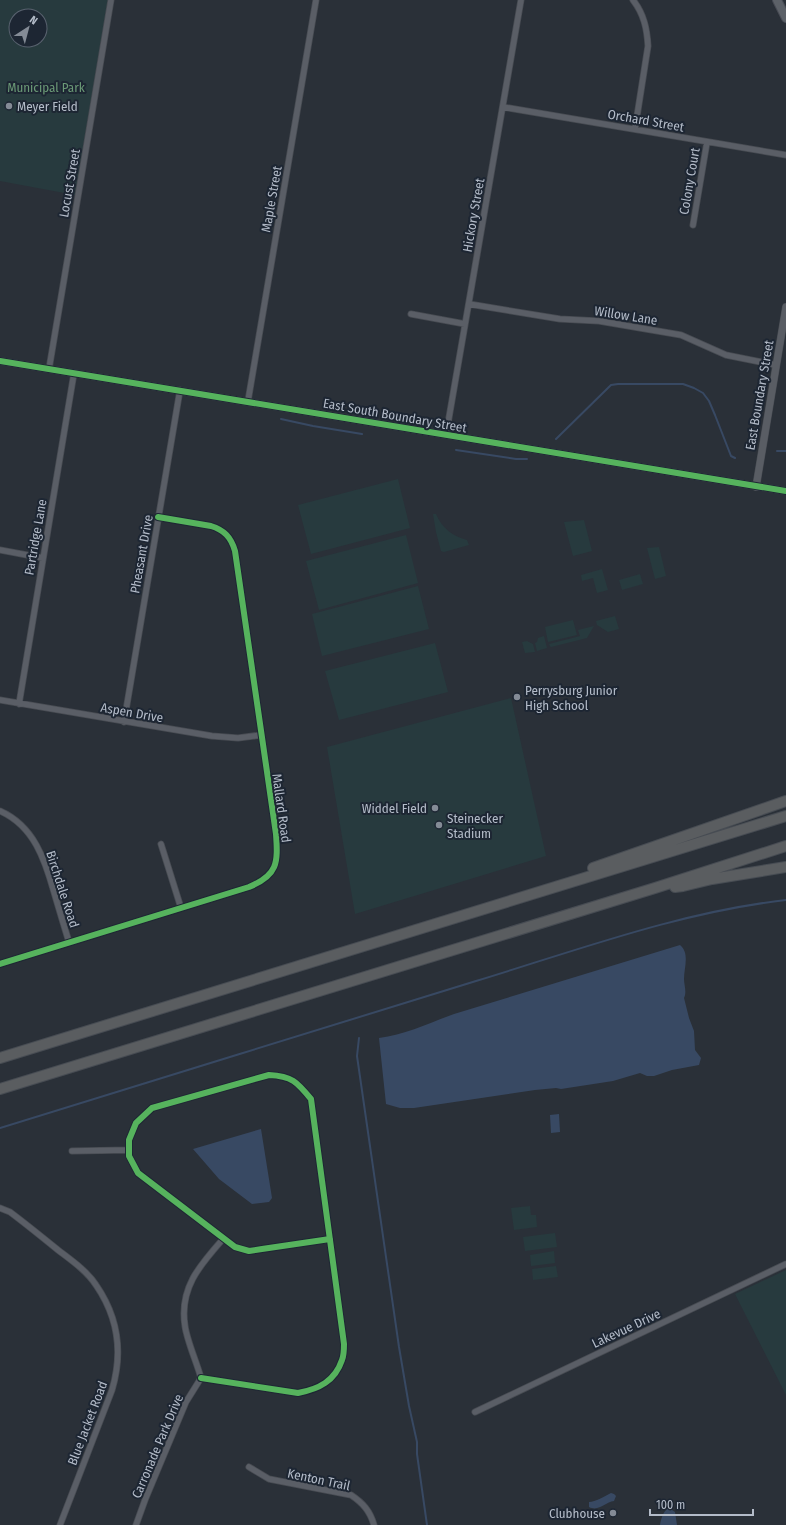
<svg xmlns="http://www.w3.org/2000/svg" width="786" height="1525" font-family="'Fira Sans Condensed',sans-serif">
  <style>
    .green { fill: #273a3e; fill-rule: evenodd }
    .water { fill: #384963 }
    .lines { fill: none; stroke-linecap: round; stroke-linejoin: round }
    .stream { stroke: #384963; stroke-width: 2 }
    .street-casing { stroke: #484c53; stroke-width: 7 }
    .secondary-casing { stroke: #484c53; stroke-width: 8 }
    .primary-casing { stroke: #484c55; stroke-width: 10 }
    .highway-casing { stroke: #474c53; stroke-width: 12 }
    .street { stroke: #5a5e66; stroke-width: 5.5 }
    .secondary { stroke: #595d64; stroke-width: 7 }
    .primary { stroke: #5c6168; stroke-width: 8 }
    .highway { stroke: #5a5d60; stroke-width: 10 }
    .cycleway-casing { stroke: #1d2633; stroke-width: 8 }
    .cycleway { stroke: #56b35d; stroke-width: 6 }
    .poi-dot { fill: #848b96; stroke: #1d2633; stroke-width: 1.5 }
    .labels { text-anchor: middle; stroke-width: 4; stroke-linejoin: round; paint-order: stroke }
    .park-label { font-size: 13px; fill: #6b9a76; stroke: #1d2633 }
    .poi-label { font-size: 13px; fill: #b4bcc9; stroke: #1d2633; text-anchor: start }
    .street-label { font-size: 13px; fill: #b4bcc9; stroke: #1d2633 }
  </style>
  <rect width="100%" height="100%" fill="#2a3038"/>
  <path class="green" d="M0,0H108L75,195L0,181ZM16,16H40V40H16Z
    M398,479L410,528L311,554L298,505Z
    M433,514H436C442,528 452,536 467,540L469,545L444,552L441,551L436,532Z
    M584,520L592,551L573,556L564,522Z
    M406,535L418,583L319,610L306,561Z
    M659,547L666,576L655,579L647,548Z
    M602,569L608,590L597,593L593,578L582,581L581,575Z
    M640,574L643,584L622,590L619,580Z
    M418,586L429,629L322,656L312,614Z
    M615,616L619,629L608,632L597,625L596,621Z
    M573,620L577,635L548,642L545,627Z
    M594,626L587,638L551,647L550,646L549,644L580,636L578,630Z
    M544,636L547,648L537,651L535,643L537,642L538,638Z
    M527,641L533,644L535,652L525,653L522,642Z
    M435,643L448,692L339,720L325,671Z
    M511,698L546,856L355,914L327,747Z
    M530,1206L531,1215H536L537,1227L514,1230L511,1208Z
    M555,1233L557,1247L525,1251L523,1237Z
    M554,1251L555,1263L531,1266L530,1255Z
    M556,1266L558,1277L533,1280L532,1269Z
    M786,1270V1395L735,1294Z"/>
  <path class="water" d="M680,945C690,953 684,968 684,979C684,985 687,992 684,998L689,1018L694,1031L695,1050L701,1058L699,1065L672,1070L654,1076H647L640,1073L613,1081L561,1089L556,1088L535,1090L414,1108H400L386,1104L379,1038C405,1035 429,1023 454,1014Z
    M559,1114L560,1132L551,1133L550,1115Z
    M261,1129L272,1198L269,1202L252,1204L219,1179L193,1149Z
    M611,1493L614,1494L616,1496L614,1501C605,1502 599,1512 589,1507V1502C595,1502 605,1496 611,1493Z
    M669,1508L675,1512L677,1525H660C661,1519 663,1511 669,1508Z"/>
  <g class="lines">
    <path class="stream" d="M281,419L313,426L362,434
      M556,439L611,385L618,384H683L694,388L703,393L709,401L715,415L731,456L735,458
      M456,450L516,459H527
      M777,451H786
      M359,1038L357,1056L399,1347L409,1406L417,1442V1454L427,1525
      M0,1128C159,1079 317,1030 476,981C578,950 680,912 786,900"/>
    <g class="street-casing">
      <path id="street" d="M633,0C644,14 647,29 648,46L635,129
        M503,107L786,155
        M693,225L707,142
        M469,304L560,319L599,321L681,335L726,355L776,365
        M411,314L465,324
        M49,369L111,0
        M248,401L316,0
        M446,435L521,0
        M0,550L43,558
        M0,700L212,736L238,738L261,735
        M19,704L74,373
        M124,722L180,390
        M0,811C34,826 45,860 54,892C59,909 64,926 69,942
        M161,844L181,908
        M0,964L249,887C278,875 278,863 276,834L235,551C231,537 224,530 211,526L158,517
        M72,1151L129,1150
        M0,1208L10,1212C26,1224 42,1237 58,1250C71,1260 87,1271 96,1285C118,1317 123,1353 112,1390L60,1525
        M201,1378L298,1393C319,1389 335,1381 342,1360C344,1355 344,1349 344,1344L311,1099C297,1082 292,1076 269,1075L152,1108L136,1123L129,1140V1156L138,1173L235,1247L249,1251L262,1249L330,1239
        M201,1378C197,1363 187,1341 185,1326C179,1288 200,1265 223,1239
        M475,1412L786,1264
        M249,1467L269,1479L351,1495C363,1503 370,1511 374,1525
        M136,1525L145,1500L186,1402L201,1378"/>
    </g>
    <g class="secondary-casing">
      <path id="secondary" d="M0,361L786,491
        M756,487L786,307"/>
    </g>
    <g class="primary-casing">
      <path id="primary" d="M777,0L786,18"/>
    </g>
    <g class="highway-casing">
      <path id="highway" d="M593,868L786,801
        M675,887L683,886L712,879L786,867
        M0,1058L786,816
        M0,1089L655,888L786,846"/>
    </g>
    <use href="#street" class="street"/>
    <use href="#secondary" class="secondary"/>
    <use href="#primary" class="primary"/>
    <use href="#highway" class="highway"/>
    <g class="cycleway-casing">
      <path id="cycleway" d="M0,361L786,491
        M0,964L249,887C278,875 278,863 276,834L235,551C231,537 224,530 211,526L158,517
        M201,1378L298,1393C319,1389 335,1381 342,1360C344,1355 344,1349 344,1344L311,1099C297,1082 292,1076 269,1075L152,1108L136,1123L129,1140V1156L138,1173L235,1247L249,1251L262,1249L330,1239"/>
    </g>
    <use href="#cycleway" class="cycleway"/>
  </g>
  <g class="poi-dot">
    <circle cx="9" cy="106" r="4"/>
    <circle cx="517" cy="697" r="4"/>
    <circle cx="435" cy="808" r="4"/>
    <circle cx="439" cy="825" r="4"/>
    <circle cx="613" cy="1513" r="4"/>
  </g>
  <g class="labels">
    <g class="park-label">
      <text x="46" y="92">Municipal Park</text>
    </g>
    <g class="poi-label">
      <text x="17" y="111">Meyer Field</text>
      <text x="525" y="695">Perrysburg Junior<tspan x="525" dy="15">High School</tspan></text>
      <text x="427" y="813" text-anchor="end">Widdel Field</text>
      <text x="447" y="823">Steinecker<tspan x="447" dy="15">Stadium</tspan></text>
      <text x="605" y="1518" text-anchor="end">Clubhouse</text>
    </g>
    <g class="street-label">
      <text transform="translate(646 120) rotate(10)" y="5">Orchard Street</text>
      <text transform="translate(689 181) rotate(-80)" y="5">Colony Court</text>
      <text transform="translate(69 183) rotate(-80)" y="5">Locust Street</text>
      <text transform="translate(271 199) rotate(-80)" y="5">Maple Street</text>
      <text transform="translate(473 215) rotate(-80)" y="5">Hickory Street</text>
      <text transform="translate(626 315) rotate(9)" y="5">Willow Lane</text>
      <text transform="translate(759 395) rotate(-80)" y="5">East Boundary Street</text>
      <text transform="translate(395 415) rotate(10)" y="5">East South Boundary Street</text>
      <text transform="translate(35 537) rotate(-80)" y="5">Partridge Lane</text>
      <text transform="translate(141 554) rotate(-80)" y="5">Pheasant Drive</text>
      <text transform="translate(132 712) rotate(10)" y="5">Aspen Drive</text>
      <text transform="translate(282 808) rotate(82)" y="5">Mallard Road</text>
      <text transform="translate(63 889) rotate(72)" y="5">Birchdale Road</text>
      <text transform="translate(626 1328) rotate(-25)" y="5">Lakevue Drive</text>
      <text transform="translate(87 1423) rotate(-69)" y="5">Blue Jacket Road</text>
      <text transform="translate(157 1446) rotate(-67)" y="5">Carronade Park Drive</text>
      <text transform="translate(319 1479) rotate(12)" y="5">Kenton Trail</text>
    </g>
  </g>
  <g transform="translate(28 28) rotate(36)"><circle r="19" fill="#1d2633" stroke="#59626f"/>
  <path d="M0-3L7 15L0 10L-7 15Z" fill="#848b96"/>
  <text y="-6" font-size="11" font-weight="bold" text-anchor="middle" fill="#b4bcc9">N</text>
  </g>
  <path d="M650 1509v6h103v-6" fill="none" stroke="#b4bcc9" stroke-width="2"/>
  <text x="656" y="1509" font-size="12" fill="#b4bcc9" stroke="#1d2633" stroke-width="3" paint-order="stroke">100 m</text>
</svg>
